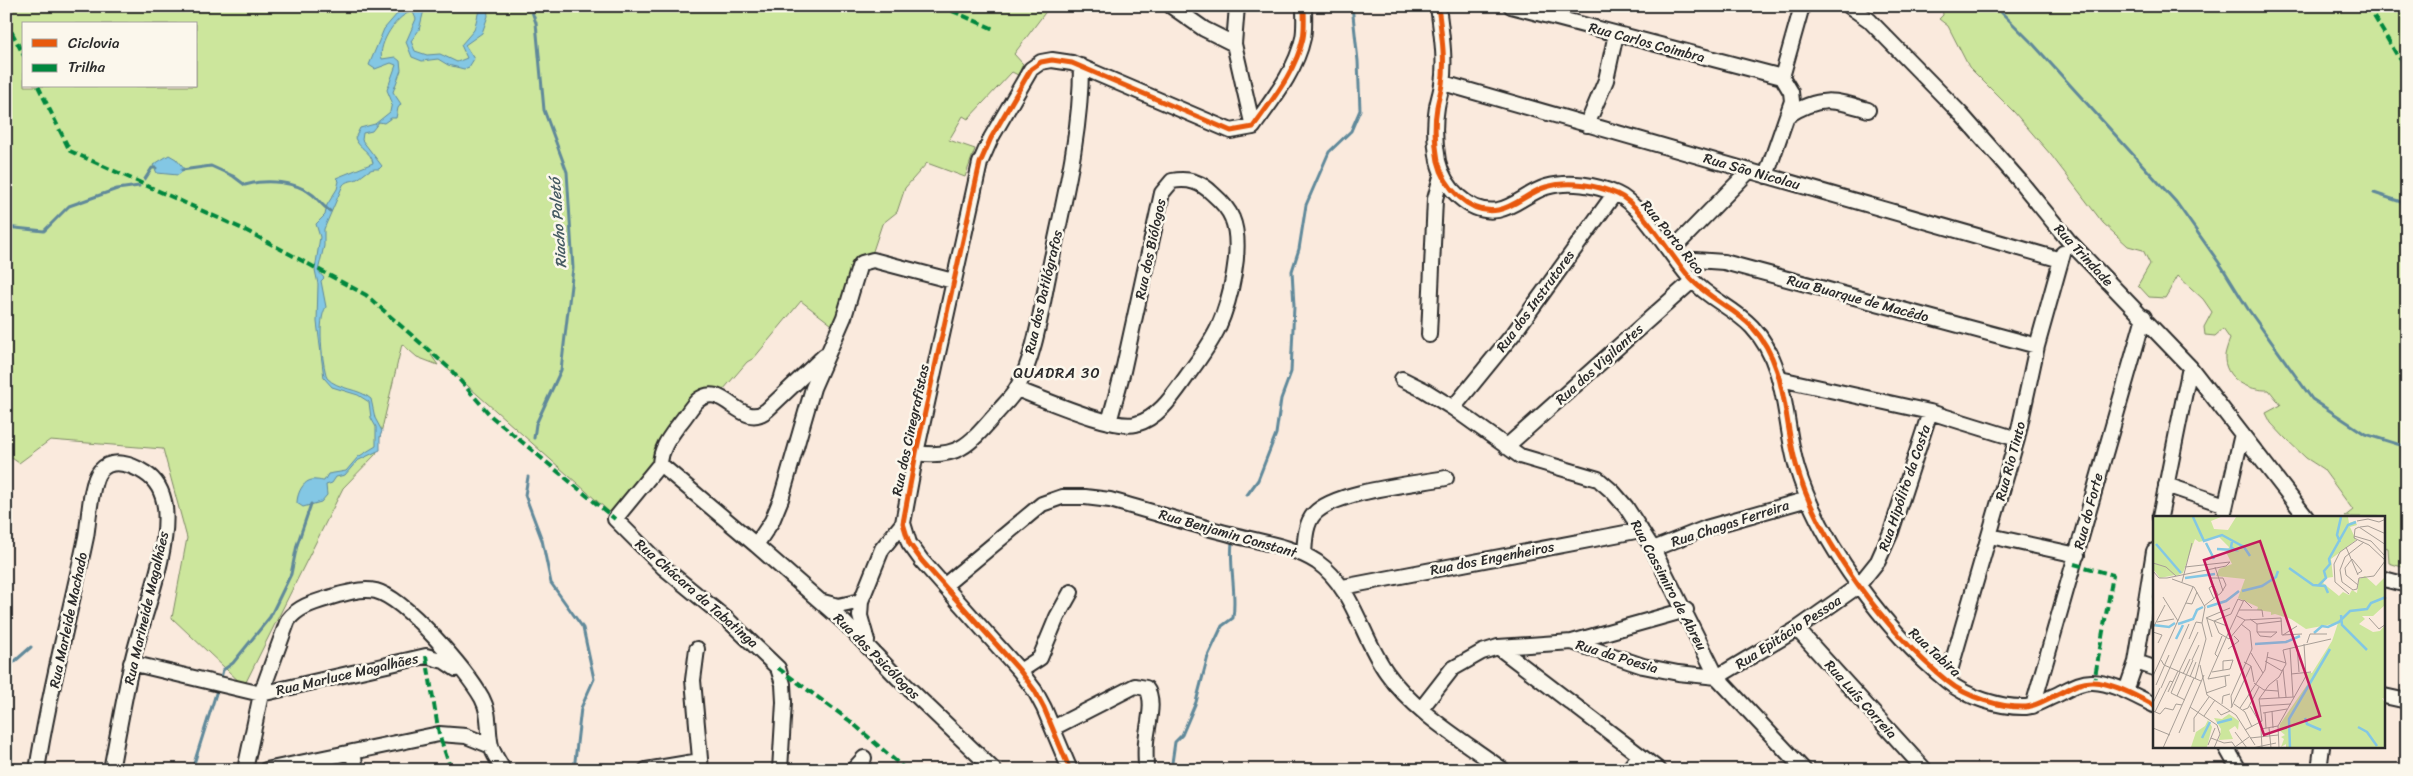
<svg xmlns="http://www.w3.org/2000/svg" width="2413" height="776" font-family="Sriracha,sans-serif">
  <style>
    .green { fill: #cce69c; stroke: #7c8864; fill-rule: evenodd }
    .water { fill: #83c7e4; stroke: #60899a }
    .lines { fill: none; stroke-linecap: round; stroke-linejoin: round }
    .stream { stroke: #60899a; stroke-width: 3 }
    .minor-casing { stroke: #2b2b2b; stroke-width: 18 }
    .minor { stroke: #fbf7ec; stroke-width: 14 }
    .quiet { stroke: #00873e; stroke-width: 4; stroke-dasharray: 8 4; stroke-linecap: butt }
    .cycleway-casing { stroke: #fbf7ec; stroke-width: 8 }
    .cycleway { stroke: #e8590c; stroke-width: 5 }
    .labels { text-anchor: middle; stroke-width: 5; stroke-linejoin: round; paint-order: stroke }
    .street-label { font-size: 14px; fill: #2b2b2b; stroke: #fbf7ec }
    .water-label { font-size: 15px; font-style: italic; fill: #455a62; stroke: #fbf7ec }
    .neighbourhood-label { font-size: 15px; letter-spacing: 1px; fill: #2b2b2b; stroke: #fbf7ec }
    .inset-river { fill: none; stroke: #83c7e4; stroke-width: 2.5 }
    .inset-road { fill: none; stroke: #a79e96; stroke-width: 1 }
    .view { fill: #c2185b; fill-opacity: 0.15; stroke: #c2185b; stroke-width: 2.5 }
    .inset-edge { fill: none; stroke: #2b2b2b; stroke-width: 2.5 }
  </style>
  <rect width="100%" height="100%" fill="#faeadd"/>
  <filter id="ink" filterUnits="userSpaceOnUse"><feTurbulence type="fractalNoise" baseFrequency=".02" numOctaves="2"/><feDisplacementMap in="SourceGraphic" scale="10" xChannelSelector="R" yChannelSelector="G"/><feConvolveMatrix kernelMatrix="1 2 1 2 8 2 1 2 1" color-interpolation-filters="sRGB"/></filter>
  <g filter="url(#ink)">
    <path class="green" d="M6,6H1050L1014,54L1023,64L1018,75L1012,72L968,119L963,116L949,140L975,149L965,177L927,163L905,188L897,212L882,224L872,254L858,257L854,264L836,328L801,301L754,358L747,362L723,390L709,391L614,516L433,355H431L438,365L417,357L402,344L376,454L343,488L244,686L172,618L187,538L163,449L50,440L19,463L6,454ZM24,24H196V86H24Z
      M1942,6H2407L2405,568L2389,563L2388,548L2384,547V517H2344L2353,510L2323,469L2306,458L2286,439L2271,423L2266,413L2281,405L2269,390C2249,391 2223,379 2225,355C2226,350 2228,344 2230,339L2223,329L2215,336L2205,335L2204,327L2212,312L2203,299L2178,276L2165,298L2149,297L2138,285L2150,264L2143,250L2128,246L2103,223L2051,155L2014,112L1969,67L1948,26L1939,19L1943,15Z"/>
    <path class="water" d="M404,6H421L424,10L419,30L411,41L415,51L427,55L440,54L457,62L467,58L461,45L474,30L480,6H487L488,16L482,33L465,45L474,59L469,67L464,69L448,65L438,59L422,61L412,57L406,42L416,19L413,12C398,12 377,45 382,59L395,57L400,61L401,70L393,92L401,104L398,108L396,118H391L384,123L379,122L372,131L363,133L362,140L382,166L379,169C368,168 366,174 357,179C351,182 347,180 343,185L324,229V246L318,271L324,278L321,281L326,307C317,320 322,362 327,378C338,390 359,388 371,399L375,418L382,431L380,437V450L357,461L345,475L336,477L332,483L326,485L327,495L321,502L303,507L297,503C297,493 304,478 316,480C319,480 322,481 324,481L328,474L346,471L358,457L376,446V427L371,418L369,402L358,395L332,387L324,378L317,322L318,284L315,270L320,237L316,224L325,215L327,205L337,189L339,181L336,178L373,163C371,151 359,149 355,138L360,128L375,124L390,112L392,102L387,90L396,65L391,63L375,69L369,65L384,29Z
      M169,155L176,159L185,170L178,175L157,173L153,165Z"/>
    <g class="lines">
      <path class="stream" d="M530,6L536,23L544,110L567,172L573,268L561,370L536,424L534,438
        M1995,6L2033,44L2176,202L2222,267L2248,309L2312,399L2365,434L2407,447
        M182,170L211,166L233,176L245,185C266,179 296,181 313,195C319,200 322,206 330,211
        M145,179L152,168H156
        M2374,193L2407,204
        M6,227L44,231L69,206L117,189L139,186
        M528,477L525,495L542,540L551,583L583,628L594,679L581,708L574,770
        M1247,495L1258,480L1276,434L1281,399L1291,372L1294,306L1292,271L1299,249L1306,205L1329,152L1351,131L1360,110L1358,61L1352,6
        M6,669L31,647
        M220,681L223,670L233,663L270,617L291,574L297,545L311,504
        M192,770L218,687
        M1171,770L1175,742L1182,735L1196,702L1208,656L1222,626L1233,618C1237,593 1229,568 1232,542"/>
      <g class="minor-casing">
        <path id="minor" d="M1171,6L1204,29L1234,44
          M1237,6L1234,44L1253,127
          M1438,6C1441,31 1446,59 1442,84C1441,92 1438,100 1437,107C1434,124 1435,144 1438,161C1444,187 1469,215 1498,210C1515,207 1529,192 1546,187C1569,180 1596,185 1617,194C1641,204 1671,257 1691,279C1709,299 1734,308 1752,327C1788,365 1783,420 1797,468C1819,543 1887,632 1947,681C1966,697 2001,708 2026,707C2036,706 2045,700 2054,696C2066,691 2079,681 2093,682C2114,683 2135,696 2154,705
          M1511,6L1782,77
          M1849,6L1869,20L1961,114L2019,180L2068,240L2190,367L2306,517
          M1443,83L2061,260
          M1787,116C1819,96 1833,99 1868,110
          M1587,125L1606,80L1616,34
          M1766,176L1792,101L1791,92L1782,77L1802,6
          M1670,252L1749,171
          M1678,263L1695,260L1724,262L2037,346
          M953,281L873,260L862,263L859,267L844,317L813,388L781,499L772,521L756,545L845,623L897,677L994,770
          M1429,335L1435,199L1442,173
          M1402,379L1424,390L1453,408L1520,456L1598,479L1613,492L1626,507L1653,549L1717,677L1804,770
          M1780,379L1930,412L2017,439
          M1016,389C1042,398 1112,430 1136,424C1159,418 1174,394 1187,376C1198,361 1210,345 1218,328C1230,301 1244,246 1232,218C1228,208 1221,201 1213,194C1201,182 1189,178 1172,181L1162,193L1123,371L1109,422
          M1453,408L1514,333L1615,193
          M1506,447L1692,281
          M916,453C958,459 969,445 995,415C1002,406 1012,398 1017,388C1036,354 1041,309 1049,272C1063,204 1081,136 1081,66
          M660,464L615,519L663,567L730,622L778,668L783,684L784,702L780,770
          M2166,485L2225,505
          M2160,517L2190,367
          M2223,517L2242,434
          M1990,536L2077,555
          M756,545L660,464C661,447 670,437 680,423C686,416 691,407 697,401C723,378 741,432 767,410L824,356
          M1653,549L1706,528L1808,499
          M1304,554C1305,541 1305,524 1314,514C1335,491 1414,484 1446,478
          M2384,579L2407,585
          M945,585L1042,504L1062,497H1085L1110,500C1150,511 1190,524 1230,534C1258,542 1293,546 1317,562C1354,588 1361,637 1387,673C1415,713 1464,741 1503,770
          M1343,587L1641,530
          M861,601L860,616L867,641
          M823,602L838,606L861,601L882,549L903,523
          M1797,629L1925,770
          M1572,642L1686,610
          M1498,647L1659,770
          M697,649L693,680L701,770
          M2136,662L2154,668
          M131,663L261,694L426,656L444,661L456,669
          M1020,671L1040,658L1057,617L1071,592
          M1717,677L1797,629L1858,586L1878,561L1891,532L1930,412
          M1947,681L2017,439L2037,346L2063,253
          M2126,691L2136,662L2154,551
          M2384,696L2407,701
          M2033,706L2144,317
          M1421,709L1452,669L1482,652L1498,647L1572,642L1643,666L1678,673L1717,677
          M1053,728L1135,686L1146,688C1156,700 1147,727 1146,742C1145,751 1146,761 1146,770
          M2226,747L2239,770
          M353,752L356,770
          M37,770C49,691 70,614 86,537C89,520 90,483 100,471C112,457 133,465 145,473C158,481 163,493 165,507C170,553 142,617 132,662C124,698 118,734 111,770
          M245,770L261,694L288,620C300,604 321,601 338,595C351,592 363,588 376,591C406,599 466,670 482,698C491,715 487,730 491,746C493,754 500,763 503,770
          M266,770L439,734L466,736L491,746
          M646,770L700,761
          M853,770L864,758
          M1070,770L1044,708L1035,691L1020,671L922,561L909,543L903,523L916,453L980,163L991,138L1031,69L1041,62L1052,60L1072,63L1231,131L1253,127C1272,100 1296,71 1303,38C1305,28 1304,16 1304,6
          M1628,770L1639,756
          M2319,770L2322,747"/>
      </g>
      <use href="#minor" class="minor"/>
      <path class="quiet" d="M941,6L996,30
        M2368,6L2397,55L2407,67
        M6,21L24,56
        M38,86L70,151L245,230L366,295L450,369L492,417L615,519
        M2074,564L2113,575L2094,682
        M426,656L439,734L451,770
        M778,668L850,721L906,770"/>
      <g class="cycleway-casing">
        <path id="cycleway" d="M1438,6C1441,31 1446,59 1442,84C1441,92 1438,100 1437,107C1434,124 1435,144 1438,161C1444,187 1469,215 1498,210C1515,207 1529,192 1546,187C1569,180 1596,185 1617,194C1641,204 1671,257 1691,279C1709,299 1734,308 1752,327C1788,365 1783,420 1797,468C1819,543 1887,632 1947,681C1966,697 2001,708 2026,707C2036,706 2045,700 2054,696C2066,691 2079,681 2093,682C2114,683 2135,696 2154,705
          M1070,770L1044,708L1035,691L1020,671L922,561L909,543L903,523L916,453L980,163L991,138L1031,69L1041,62L1052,60L1072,63L1231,131L1253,127C1272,100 1296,71 1303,38C1305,28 1304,16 1304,6"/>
      </g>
      <use href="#cycleway" class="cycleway"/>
    </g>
  </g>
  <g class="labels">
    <g class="street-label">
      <text transform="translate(1647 42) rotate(15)" y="5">Rua Carlos Coimbra</text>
      <text transform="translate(1752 171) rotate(16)" y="5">Rua São Nicolau</text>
      <text transform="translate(1673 237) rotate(51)" y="5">Rua Porto Rico</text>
      <text transform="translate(1150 249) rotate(-78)" y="5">Rua dos Biólogos</text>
      <text transform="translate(2084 255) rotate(47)" y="5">Rua Trindade</text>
      <text transform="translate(1043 292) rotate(-77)" y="5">Rua dos Datilógrafos</text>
      <text transform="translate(1858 298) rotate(15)" y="5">Rua Buarque de Macêdo</text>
      <text transform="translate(1535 301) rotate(-54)" y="5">Rua dos Instrutores</text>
      <text transform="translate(1599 364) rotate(-42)" y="5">Rua dos Vigilantes</text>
      <text transform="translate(910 430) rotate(-78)" y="5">Rua dos Cinegrafistas</text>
      <text transform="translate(2010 461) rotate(-75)" y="5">Rua Rio Tinto</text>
      <text transform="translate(1904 488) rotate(-71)" y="5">Rua Hipólito da Costa</text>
      <text transform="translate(2088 511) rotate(-75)" y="5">Rua do Forte</text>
      <text transform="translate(1730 523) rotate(-18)" y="5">Rua Chagas Ferreira</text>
      <text transform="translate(1228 533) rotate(16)" y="5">Rua Benjamin Constant</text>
      <text transform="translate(1492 558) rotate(-11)" y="5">Rua dos Engenheiros</text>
      <text transform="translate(1669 585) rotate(62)" y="5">Rua Cassimiro de Abreu</text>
      <text transform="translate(697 593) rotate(41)" y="5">Rua Chácara da Tabatinga</text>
      <text transform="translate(146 608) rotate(-77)" y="5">Rua Marineide Magalhães</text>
      <text transform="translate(68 620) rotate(-78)" y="5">Rua Marleide Machado</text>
      <text transform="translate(1788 632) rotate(-33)" y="5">Rua Epitácio Pessoa</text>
      <text transform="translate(1935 652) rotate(43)" y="5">Rua Tabira</text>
      <text transform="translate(877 656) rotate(45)" y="5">Rua dos Psicólogos</text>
      <text transform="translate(1617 656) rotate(17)" y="5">Rua da Poesia</text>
      <text transform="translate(347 674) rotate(-13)" y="5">Rua Marluce Magalhães</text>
      <text transform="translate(1861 699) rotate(48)" y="5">Rua Luís Correia</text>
    </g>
    <g class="water-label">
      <text transform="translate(558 223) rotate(-94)" y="5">Riacho Paletó</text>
    </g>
    <g class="neighbourhood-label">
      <text x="1057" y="378">QUADRA 30</text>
    </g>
  </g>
  <g transform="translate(2153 516)">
    <rect width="232" height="232" fill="#faeadd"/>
    <path d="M0,1H68L58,5L61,13L75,14L83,1H195L196,7L202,5L204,9L197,11L203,24L178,43L180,61L173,62L170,67L186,80L190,76L196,79L199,74L204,77L206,63L212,60L223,70L232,61V89L220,100H209L212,103L206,108L220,116L227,115L232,109V183L229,182L232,187V232H133V228L128,231L131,223L128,221L132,219L126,214L127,208L156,166L153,157H159L179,125L185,107L153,113L138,103L122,98L118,99V96L104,94L105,91L85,82L92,63L63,60L66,53L79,48L74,38L76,31L66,21L46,26L42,23L30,57L23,60L12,51L22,59L7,62L0,53ZM76,198L86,205L85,214L82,210L76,214L80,223L66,224L68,213L61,202L69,203ZM55,204L59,211L54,231L33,232L38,231L43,216L52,210Z" fill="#cce69c"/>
    <path class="inset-river" d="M40,1L51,25L69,19L91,31L97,40M187,26L184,19L188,1M53,27L61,43M3,28L28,57M64,33L82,34L78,31L79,26M136,52L160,69L172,70L175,77M32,62L62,58M166,69L173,62L171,55L177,48L176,43L195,9L203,6M89,75L109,70L123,61L125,55M54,91L73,85L86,75M188,99L189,109L214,134M25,108L40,103L44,94L50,91M0,109L16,111L22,107M161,117L169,110L175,111L186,106L197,95L214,93L218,87L233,81M23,123L30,109M102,128L133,126L147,120M152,202L154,208L168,214M64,207L79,203M205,211L214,216L224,230M49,222L57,206M137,232L136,203L177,133"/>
    <path class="inset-road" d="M204,5L215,3L226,6L233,3M206,11L202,13L201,22L216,29L233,45M206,11L233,29M207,11L215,10L233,18M201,20L218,25L233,41M193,31L205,59M0,47L13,51L23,60M62,51L70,75M0,55L6,62H14L73,50L77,46L32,51M204,58L209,55L199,43L192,52L193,59L205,69M206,62L204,73L200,74L189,66L187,54L192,41L211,26M206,62L221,60L232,45M19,63L41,71L52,91L49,107L53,123L42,163M29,66L39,27M61,69L56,72L61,83M196,78L182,66L181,48L187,36L204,24M10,81L25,105M33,87L39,88L44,76M51,90L68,77L73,69L70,62H57L65,79M86,94L91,84L99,92M84,100L92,104L128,102L129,119L149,118M53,102L77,92M53,102L74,110M216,102L226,113L233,108M54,103L59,121M97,103L104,108L129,105M61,105L66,117L76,123L92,104M61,105L78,98L85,83L90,85M4,106L21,103M0,112L12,89M0,116L9,119L5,127M104,116H124L118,121L107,120L104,116V108M130,119L144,110M73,122L86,94H109L110,101M36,123L43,106L49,107M154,127L157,118H174M144,129L146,156M137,132L140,181M75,133L86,125L81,120M98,137L110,157M65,141L62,138L69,120M114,141L133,147M8,144L11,149L48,165M39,144L46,129M112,145L129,155M91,146L98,150L101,166M47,149L54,179L83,199L102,229M130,153L133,181M70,154V145L80,144M26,156L45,116M27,156L18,177L32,184M59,156L77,153L80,144M30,158L37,143M138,158L158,156M0,160L40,71M37,161L43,146M55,163L73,122M55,163L77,159M124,164L126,182M101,167L111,174L125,175M3,169L16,139M8,172L36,108M15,176L25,155M53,177L73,170L72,160M24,180L40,144M106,183L141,181M0,187L7,172M69,188L70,180L77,178M81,188L92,196L99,211M97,190L107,207M107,190L138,188M37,191L64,209L67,218L61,232M79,191L78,180L99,133L97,115L88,108M78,192L98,150M87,192L112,154L115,136M64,194L68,199L77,195M90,194L95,192L106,171M0,195L7,198L12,192L20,194L23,188L29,189M119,195L120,212M2,196L17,165L20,166M110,197L134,193M112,197L113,212M51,200L62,184M0,212L17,219M116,212L118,232M92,214L109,205L106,183L116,169L126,161L133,148L130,134L178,123M41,216V202L56,181M82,216L94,232M26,217L51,159M58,222L71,227L79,226L83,232M97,222L125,219M55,229L62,212M82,231L96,221M10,232L41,162M99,232L123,227M109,232L108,213L125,210M126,232L125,210L153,160L151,128"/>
    <path class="view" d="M107,25L167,200L111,219L51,44Z"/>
    <rect width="232" height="232" class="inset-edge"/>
  </g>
  <rect width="2413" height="776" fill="none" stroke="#fbf7ec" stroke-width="25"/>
  <rect x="12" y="12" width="2388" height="751" fill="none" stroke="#2b2b2b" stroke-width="2" filter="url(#ink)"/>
  <rect x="22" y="22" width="175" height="65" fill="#fbf7ec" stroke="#a8a59f"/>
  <rect x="32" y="39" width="25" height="8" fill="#e8590c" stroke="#a8a59f"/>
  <text x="68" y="48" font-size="15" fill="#2b2b2b">Ciclovia</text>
  <rect x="32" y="64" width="25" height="8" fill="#00873e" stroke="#a8a59f"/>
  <text x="68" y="72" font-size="15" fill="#2b2b2b">Trilha</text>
</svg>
